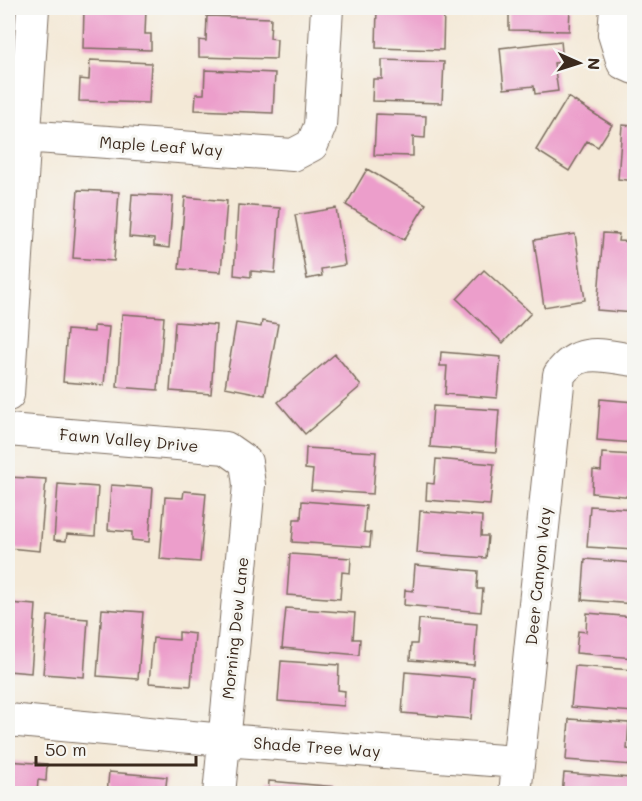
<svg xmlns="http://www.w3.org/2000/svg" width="642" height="801" font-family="Mali,sans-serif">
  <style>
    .building { fill: #ec9ecb }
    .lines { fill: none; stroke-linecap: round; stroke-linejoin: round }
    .minor-casing { stroke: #7c6d5f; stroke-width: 34 }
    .minor { stroke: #fff; stroke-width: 32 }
    .labels { text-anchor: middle; stroke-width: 6; stroke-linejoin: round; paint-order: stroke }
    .street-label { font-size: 16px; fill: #3b2a1e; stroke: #f6f6f2 }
  </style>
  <rect width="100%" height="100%" fill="#f6f6f2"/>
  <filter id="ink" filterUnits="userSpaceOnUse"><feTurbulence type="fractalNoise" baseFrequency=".0167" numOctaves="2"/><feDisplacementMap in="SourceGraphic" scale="12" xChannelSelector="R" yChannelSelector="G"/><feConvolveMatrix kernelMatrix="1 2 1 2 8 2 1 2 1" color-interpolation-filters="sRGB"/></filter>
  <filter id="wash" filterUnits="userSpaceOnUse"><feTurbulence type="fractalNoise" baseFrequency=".008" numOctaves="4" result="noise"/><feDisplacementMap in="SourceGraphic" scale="24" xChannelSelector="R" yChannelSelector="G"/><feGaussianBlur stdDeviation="1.35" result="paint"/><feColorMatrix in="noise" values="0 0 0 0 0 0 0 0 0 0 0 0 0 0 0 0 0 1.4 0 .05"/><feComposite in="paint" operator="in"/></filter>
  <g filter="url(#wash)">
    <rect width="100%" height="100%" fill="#f4e9d7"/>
    <g id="blocks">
      <path class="building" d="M84,8H146L145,34H151V50L83,48Z
        M377,8H444L443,50L376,48Z
        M509,8H570L569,31L509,30Z
        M207,16L271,18L270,38L277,39L276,59L199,57V40L206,41Z
        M561,41L563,62L554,63L558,91L535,94L534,86L504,89L500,48Z
        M90,60L151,63L149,103L79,101L80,79L89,80Z
        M382,60L444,62L442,103L372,101L373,79H382Z
        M205,70L275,73L273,113L195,110L196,94H204Z
        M568,97L612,125L598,147L587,141L569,171L536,150Z
        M376,114L426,116L425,138L413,137V156L374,155Z
        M622,125L634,126V181L618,179Z
        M367,169L426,204L404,240L346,205Z
        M78,190L119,192L114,261L73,258Z
        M132,194L173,196L169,248L154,246V239L129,237Z
        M185,197L227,201L221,272L179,269Z
        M238,205L280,208L275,273L251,271V277L234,275Z
        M336,208L345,265L321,269L322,276L307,279L295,215Z
        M603,233L619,234L618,241L634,242V313L597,310Z
        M575,234L585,300L544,307L534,240Z
        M484,270L531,313L503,343L457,299Z
        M122,314L164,317L158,390L117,387Z
        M262,321L278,324L265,395L225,387L236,323L261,327Z
        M175,322L216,325L211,394L170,391Z
        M94,326L109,327L104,385L63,382L67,330L94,332Z
        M441,352L501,357L497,398L445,394L447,366H440Z
        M335,354L361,386L305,434L278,402Z
        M600,399L634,402V443L597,440Z
        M433,406L499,410L496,452L430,447Z
        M306,448L376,452L373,494L311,490L313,470L305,469Z
        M602,453L634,455V497L592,493L593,470L601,471Z
        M436,459L494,464L490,505L426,500L427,483L434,484Z
        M8,477L46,479L40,551L8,548Z
        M58,484L98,487L95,536L67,534L66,541L54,540Z
        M111,485L153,488L149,542L132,540V532L108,530Z
        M184,491L206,493L200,562L160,559L165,497L183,498Z
        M302,501L366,506L364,532L371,533L370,547L292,542L294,519H301Z
        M590,506L634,509V550L587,547Z
        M420,511L482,516L481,536H488L486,558L417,553Z
        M290,554L351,558L350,573L342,572L340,599L287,595Z
        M585,559L634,563V604L582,600Z
        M415,565L478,571L477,589H483L481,612L404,605L405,590L413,591Z
        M8,603L36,605L31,673L8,671Z
        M286,608L355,613L353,639H360L359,655L282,648Z
        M102,609L143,612L138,679L97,676Z
        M587,613L634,617V658L576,653L578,631L586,632Z
        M48,616L88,619L84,677L43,674Z
        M419,619L477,624L474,665L410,660L411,644H417Z
        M179,632L195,634L191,686L149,683L153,638L179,640Z
        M281,661L339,665L338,690L345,691L344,706L278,701Z
        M575,666L634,670V712L571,707Z
        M405,672L474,678L471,719L402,713Z
        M569,719L629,723L627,749L634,750L633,765L566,760Z
        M8,761L47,764L46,781L38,780L37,794H8Z
        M109,772L167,777L165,794H107Z
        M564,773L631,778L630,794H562Z
        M269,781L337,787V794H268Z"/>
    </g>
  </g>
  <g filter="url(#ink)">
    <use href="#blocks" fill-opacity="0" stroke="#7c6d5f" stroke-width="1.5"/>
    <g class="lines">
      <g class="minor-casing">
        <path id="minor" d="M616,8L614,34L623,63L634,68
          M8,135L293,155L312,145L320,126L327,8
          M8,395L33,8
          M8,430L226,448L246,462L249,485L219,794
          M8,720L224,740L518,762
          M515,794L559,375C579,346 604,356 634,360"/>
      </g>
      <use href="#minor" class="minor"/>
    </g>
  </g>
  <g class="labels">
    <g class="street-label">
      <text transform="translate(161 146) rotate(4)" y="6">Maple Leaf Way</text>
      <text transform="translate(129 440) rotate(5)" y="6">Fawn Valley Drive</text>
      <text transform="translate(538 576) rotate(-84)" y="6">Deer Canyon Way</text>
      <text transform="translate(235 628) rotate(-84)" y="6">Morning Dew Lane</text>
      <text transform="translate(317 747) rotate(4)" y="6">Shade Tree Way</text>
    </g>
  </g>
  <rect width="642" height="801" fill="none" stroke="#f6f6f2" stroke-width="30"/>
  <g transform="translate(579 63) rotate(93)" stroke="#f6f6f2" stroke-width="4.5" paint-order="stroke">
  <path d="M0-4.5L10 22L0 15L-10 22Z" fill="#3b2a1e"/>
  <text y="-9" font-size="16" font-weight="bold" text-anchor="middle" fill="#3b2a1e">N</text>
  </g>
  <path d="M36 756v9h160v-9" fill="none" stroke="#3b2a1e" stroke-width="3"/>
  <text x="45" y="756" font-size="18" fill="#3b2a1e" stroke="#f6f6f2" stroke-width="4.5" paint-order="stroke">50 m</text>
</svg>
